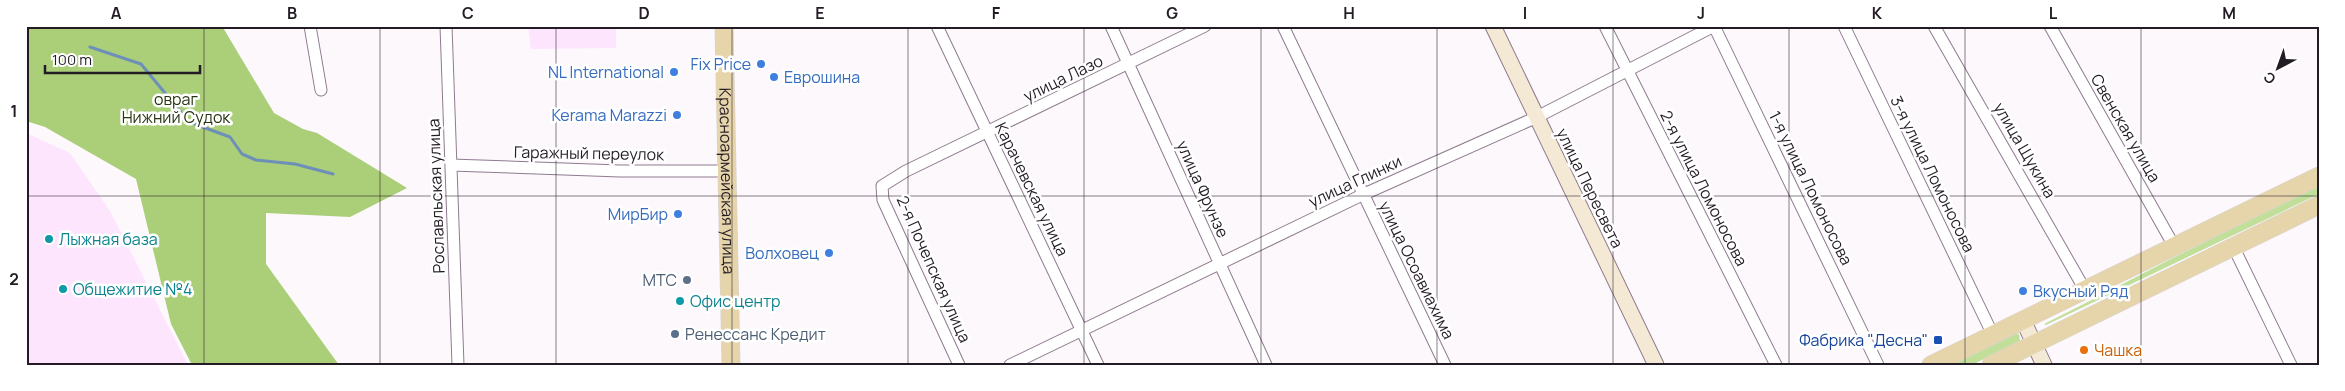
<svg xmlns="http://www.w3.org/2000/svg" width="2345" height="391" font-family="Manrope,sans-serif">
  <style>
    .built { fill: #fde6fd }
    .green { fill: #c2df9a }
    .forest { fill: #abce78 }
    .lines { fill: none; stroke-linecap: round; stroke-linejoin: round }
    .stream { stroke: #6d8fb8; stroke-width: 3 }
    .street-casing { stroke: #8f7b8f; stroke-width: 13 }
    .secondary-casing { stroke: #8f7b8f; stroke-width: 17 }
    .primary-casing { stroke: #d8d6d8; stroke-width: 19 }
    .street { stroke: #fff; stroke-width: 11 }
    .secondary { stroke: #f3e9d4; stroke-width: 15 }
    .primary { stroke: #e6d4aa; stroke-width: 18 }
    .grid { fill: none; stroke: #241c25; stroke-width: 1; stroke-opacity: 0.55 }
    .shop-dot { fill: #3f7fe0; stroke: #fff; stroke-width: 2 }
    .culture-dot { fill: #0f9aa8; stroke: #fff; stroke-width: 2 }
    .service-dot { fill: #5c6f8a; stroke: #fff; stroke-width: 2 }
    .transit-dot { fill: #1a4fb4; stroke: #fff; stroke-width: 2 }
    .food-dot { fill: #e8710a; stroke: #fff; stroke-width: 2 }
    .labels { text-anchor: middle; stroke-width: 5; stroke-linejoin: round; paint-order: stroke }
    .shop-label { font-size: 16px; fill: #366cbe; stroke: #fff; text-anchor: end }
    .street-label { font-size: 16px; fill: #241c25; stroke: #fff }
    .park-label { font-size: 16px; fill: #283612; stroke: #fff }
    .culture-label { font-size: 16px; fill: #0d838f; stroke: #fff; text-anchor: start }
    .service-label { font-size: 16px; fill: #4e5e75; stroke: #fff; text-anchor: end }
    .transit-label { font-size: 16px; fill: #164399; stroke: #fff; text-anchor: end }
    .food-label { font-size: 16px; fill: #c56008; stroke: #fff; text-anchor: start }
    .neatline { fill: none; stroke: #241c25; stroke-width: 2 }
    .grid-label { font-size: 16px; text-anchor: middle; font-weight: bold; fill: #241c25 }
  </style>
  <rect width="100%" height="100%" fill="#fcf8fc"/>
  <path class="built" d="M528,26H616V48L531,49Z
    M26,133L70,153L110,211L188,365H26Z"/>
  <path class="green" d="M2319,185V194L2046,325L2044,324C2136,278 2226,229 2319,185Z
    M2015,333L2019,334L2020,341L1972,365H1950Z"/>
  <path class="forest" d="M26,26H222L274,113L303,129L317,133L407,188L350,217L266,213V264L339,365H192L171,324L136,179L45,127L26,121Z"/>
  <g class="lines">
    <path class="stream" d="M90,47L141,64L189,122L230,137L242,154L256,160L295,164L333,174"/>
    <g class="street-casing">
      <path id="street" d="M310,26L321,90
        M446,26L458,365
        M937,26L1098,365
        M1111,26L1266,365
        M1283,26L1445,365
        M1605,26L1776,365
        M1714,26L1878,365
        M1844,26L1993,335
        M1934,26L2085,290
        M2050,26L2174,246
        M451,165L620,171H727
        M2233,246L2291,365
        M959,365L883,200L882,186L906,171L1205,26
        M1010,365L1362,195L1537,117L1714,26"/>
    </g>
    <g class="secondary-casing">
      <path id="secondary" d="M1493,26L1656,365
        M2023,320L2044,365"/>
    </g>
    <g class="primary-casing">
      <g id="primary">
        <path id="s1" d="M724,26L731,365"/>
        <path d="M1931,365L2319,176"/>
        <path d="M1991,365L2319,205"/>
      </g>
    </g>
    <use href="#street" class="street"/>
    <use href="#secondary" class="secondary"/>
    <use href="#primary" class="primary"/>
  </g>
  <path class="grid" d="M204,26V365M380,26V365M556,26V365M732,26V365M908,26V365M1084,26V365M1261,26V365M1437,26V365M1613,26V365M1789,26V365M1965,26V365M2141,26V365M26,196H2319"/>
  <g class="shop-dot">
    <circle cx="761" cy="64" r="5"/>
    <circle cx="674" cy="72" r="5"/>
    <circle cx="774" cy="77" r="5"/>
    <circle cx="677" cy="115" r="5"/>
    <circle cx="678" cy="214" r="5"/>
    <circle cx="829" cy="253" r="5"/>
    <circle cx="2023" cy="291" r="5"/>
  </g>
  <g class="culture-dot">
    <circle cx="49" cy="239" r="5"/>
    <circle cx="63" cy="289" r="5"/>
    <circle cx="680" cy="301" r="5"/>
  </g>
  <g class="service-dot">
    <circle cx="687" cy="280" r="5"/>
    <circle cx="675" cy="334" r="5"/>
  </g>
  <rect class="transit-dot" x="1933" y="335" width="10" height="10" rx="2.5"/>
  <circle class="food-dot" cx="2084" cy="350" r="5"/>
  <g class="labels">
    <g class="shop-label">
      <text x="751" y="70">Fix Price</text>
      <text x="664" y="78">NL International</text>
      <text x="784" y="83" text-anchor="start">Еврошина</text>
      <text x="667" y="121">Kerama Marazzi</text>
      <text x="668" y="220">МирБир</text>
      <text x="819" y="259">Волховец</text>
      <text x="2033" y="297" text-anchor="start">Вкусный Ряд</text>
    </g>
    <g class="street-label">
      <text transform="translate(1063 78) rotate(-26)" y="6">улица Лазо</text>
      <text transform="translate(2126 128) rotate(60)" y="6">Свенская улица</text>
      <text transform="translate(2025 150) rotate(60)" y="6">улица Щукина</text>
      <text transform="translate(589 153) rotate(1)" y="6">Гаражный переулок</text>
      <text transform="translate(1933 174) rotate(64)" y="6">3-я улица Ломоносова</text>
      <text dy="6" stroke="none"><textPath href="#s1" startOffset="155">Красноармейская улица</textPath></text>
      <text transform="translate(1355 181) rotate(-25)" y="6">улица Глинки</text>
      <text transform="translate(1590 188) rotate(64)" y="6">улица Пересвета</text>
      <text transform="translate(1704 188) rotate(63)" y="6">2-я улица Ломоносова</text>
      <text transform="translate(1811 188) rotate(64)" y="6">1-я улица Ломоносова</text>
      <text transform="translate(1032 189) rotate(64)" y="6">Карачевская улица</text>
      <text transform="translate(1203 189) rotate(66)" y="6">улица Фрунзе</text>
      <text transform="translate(436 196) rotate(-92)" y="6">Рославльская улица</text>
      <text transform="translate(934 269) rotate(66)" y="6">2-я Почепская улица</text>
      <text transform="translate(1417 270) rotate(64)" y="6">улица Осоавиахима</text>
    </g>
    <g class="park-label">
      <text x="176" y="105">овраг<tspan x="176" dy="18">Нижний Судок</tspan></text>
    </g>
    <g class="culture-label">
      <text x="59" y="245">Лыжная база</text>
      <text x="73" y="295">Общежитие №4</text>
      <text x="690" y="307">Офис центр</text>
    </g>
    <g class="service-label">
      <text x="677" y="286">МТС</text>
      <text x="685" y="340" text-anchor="start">Ренессанс Кредит</text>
    </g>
    <g class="transit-label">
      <text x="1928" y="346">Фабрика "Десна"</text>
    </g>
    <g class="food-label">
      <text x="2094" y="356">Чашка</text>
    </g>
  </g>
  <rect width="2345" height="391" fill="none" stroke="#ffffff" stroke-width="55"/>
  <g transform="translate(2278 68) rotate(221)" stroke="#ffffff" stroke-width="4" paint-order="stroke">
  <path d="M0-4L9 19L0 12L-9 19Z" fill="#241c25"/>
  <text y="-8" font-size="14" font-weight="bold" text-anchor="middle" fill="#241c25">С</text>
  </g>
  <path d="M45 65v8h155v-8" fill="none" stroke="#241c25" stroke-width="2.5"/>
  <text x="52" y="65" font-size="15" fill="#241c25" stroke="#ffffff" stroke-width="4" paint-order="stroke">100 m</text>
  <rect x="28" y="28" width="2290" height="336" class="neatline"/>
  <g class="grid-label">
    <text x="116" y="19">A</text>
    <text x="292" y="19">B</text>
    <text x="468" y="19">C</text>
    <text x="644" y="19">D</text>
    <text x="820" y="19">E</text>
    <text x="996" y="19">F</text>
    <text x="1172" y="19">G</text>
    <text x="1349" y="19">H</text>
    <text x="1525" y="19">I</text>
    <text x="1701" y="19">J</text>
    <text x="1877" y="19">K</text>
    <text x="2053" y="19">L</text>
    <text x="2229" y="19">M</text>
    <text x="14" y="117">1</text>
    <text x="14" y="285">2</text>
  </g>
</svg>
